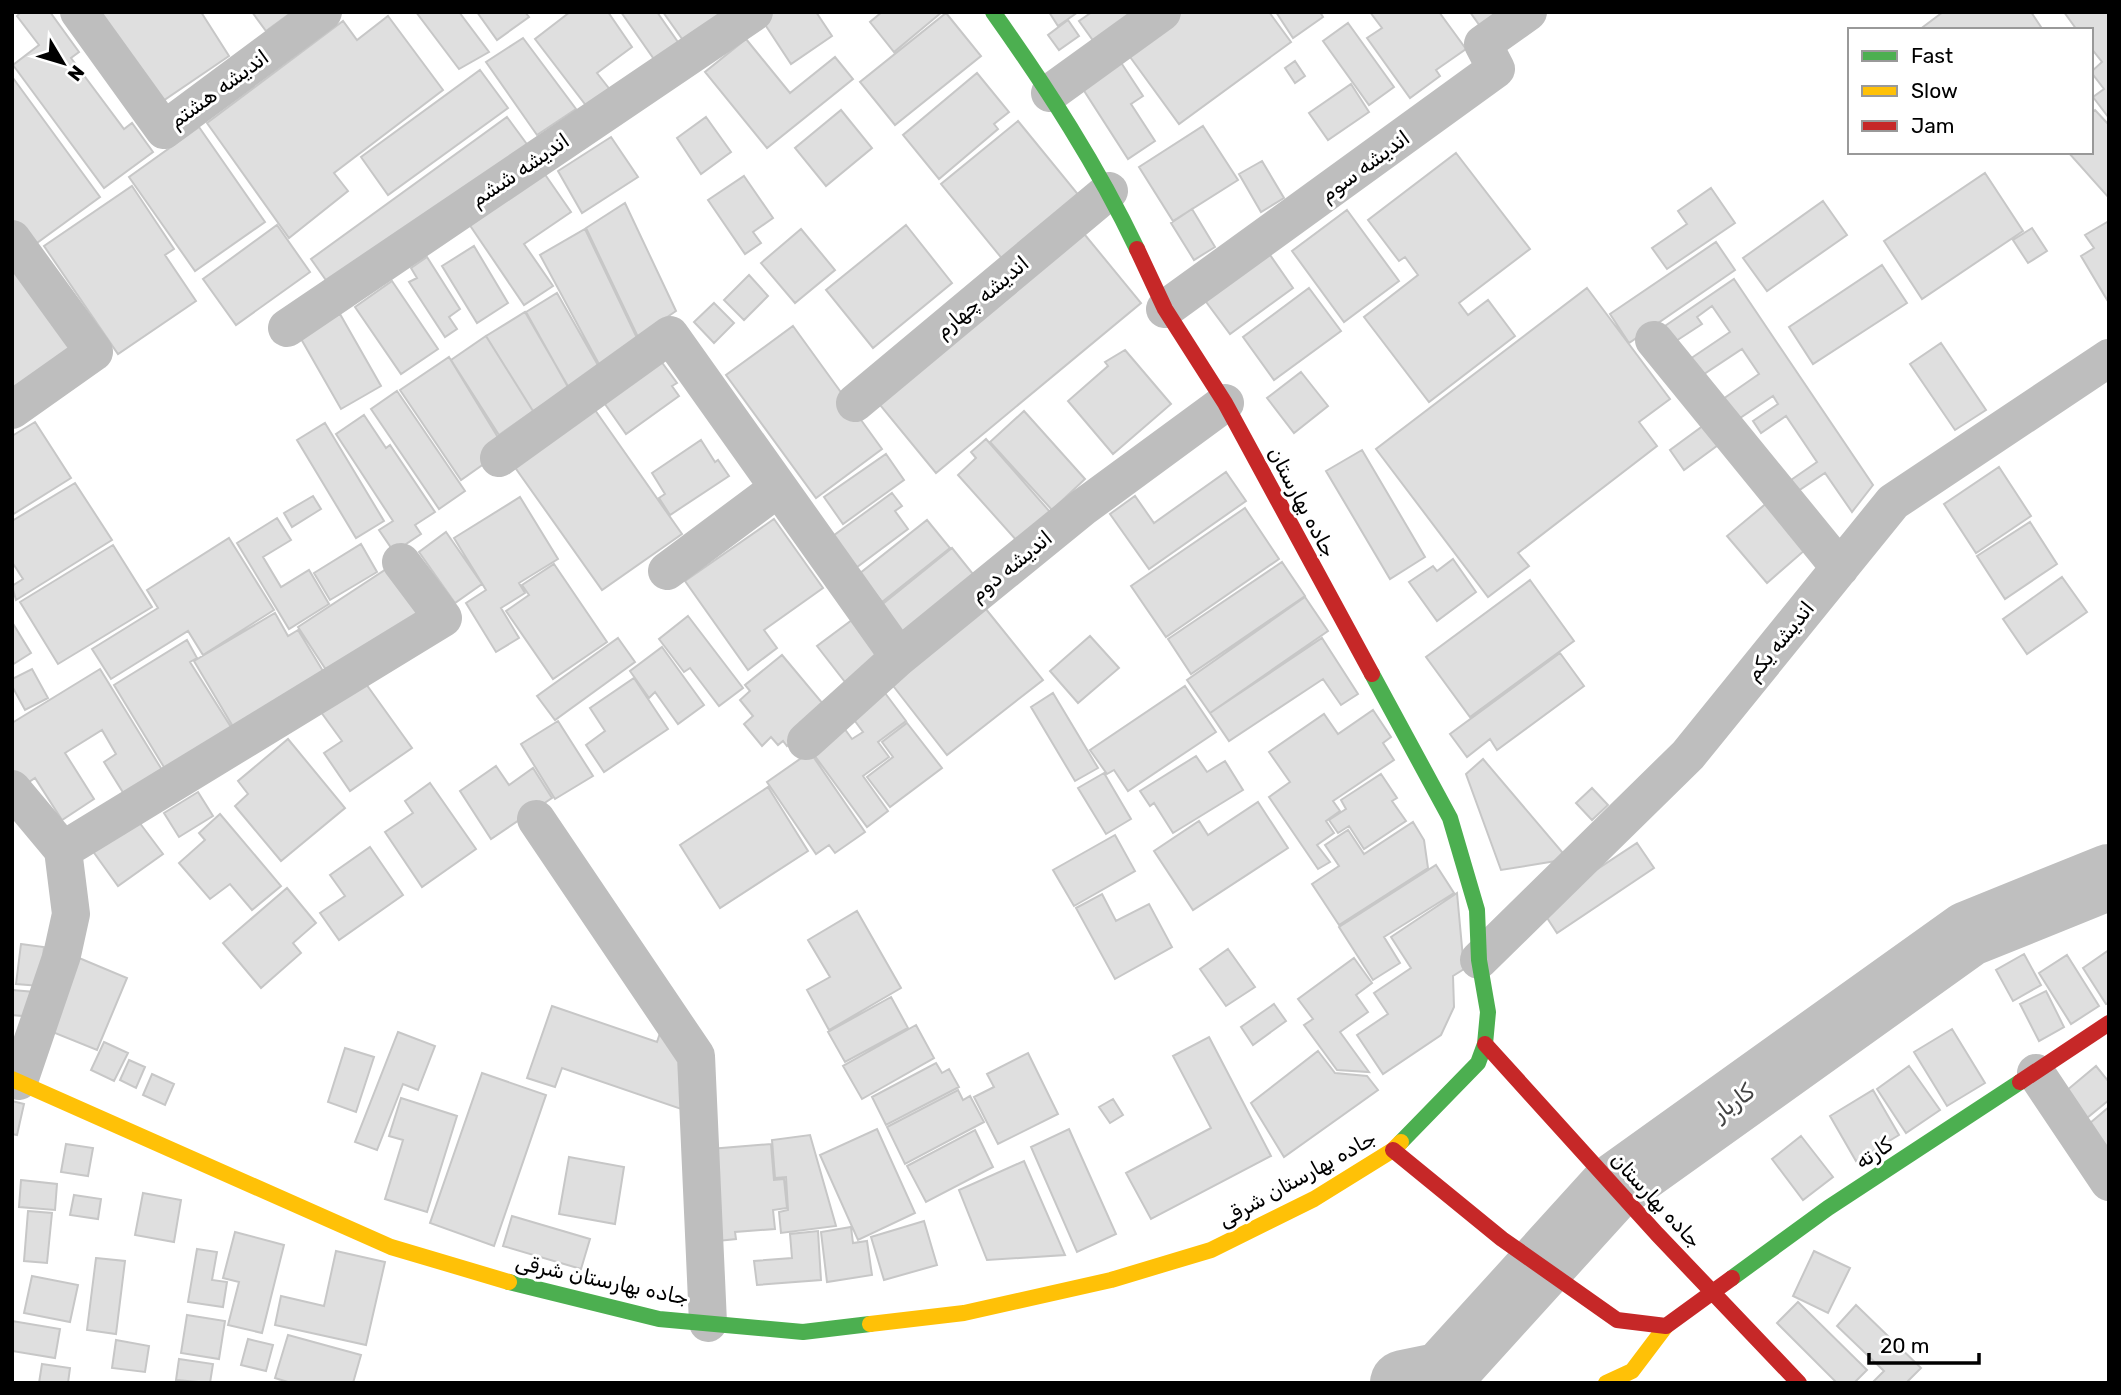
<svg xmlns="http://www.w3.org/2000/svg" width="2121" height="1395" font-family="Rubik,Cairo,sans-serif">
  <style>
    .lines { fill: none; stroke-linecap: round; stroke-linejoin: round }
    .river { stroke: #bfbfbf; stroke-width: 66 }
    .building { fill: #dfdfdf; stroke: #c7c7c7; stroke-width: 2 }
    .street { stroke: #bebebe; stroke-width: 38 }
    .fast { stroke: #4caf50; stroke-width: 16 }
    .slow { stroke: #ffc107; stroke-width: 16 }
    .jam { stroke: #c62828; stroke-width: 16 }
    .labels { text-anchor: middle; stroke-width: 6; stroke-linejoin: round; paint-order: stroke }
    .street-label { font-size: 21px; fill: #000; stroke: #fff }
    .water-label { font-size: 23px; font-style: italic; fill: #444; stroke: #fff }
  </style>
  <rect width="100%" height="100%" fill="#fff"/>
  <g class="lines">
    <path class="river" d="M1403,1383L1442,1375L1610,1190L1968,934L2109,877"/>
  </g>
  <path class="building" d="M21,12H50L79,52L71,58L124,129L132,123L153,152L104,188L13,65L39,45L17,16Z
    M201,12L229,56L154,107L91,13Z
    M252,12H292L266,31Z
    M416,12H459L489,52L459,69Z
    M477,12H525L529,17L497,40Z
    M570,12H608L632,47L597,73L611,91L588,108L535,39Z
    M621,12H657L680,45L656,62Z
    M663,12H719L722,16L685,43Z
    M773,12H816L832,36L791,64L762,20Z
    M882,12H942L894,52L870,22Z
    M1049,12H1078L1058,26Z
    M1092,12H1145L1097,46L1079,21Z
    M1177,12H1269L1291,42L1179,124L1125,50Z
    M1276,12H1320L1323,17L1293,38Z
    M1370,12H1439L1466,49L1436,70L1440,76L1410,98L1367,38L1382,28Z
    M1470,12H1497L1480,26Z
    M1943,12H2031L2043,30H1919Z
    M2064,12H2109V118L2093,97L2104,89L2091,72L2102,62L2091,48V30H2077Z
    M946,13L981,56L895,125L860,82Z
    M388,16L443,90L334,173L348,191L289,238L207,123L343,21L357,40Z
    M1068,20L1079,36L1059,50L1048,35Z
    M1348,23L1394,87L1369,105L1323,41Z
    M523,38L576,109L537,135L486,62Z
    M746,39L790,93L835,57L853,79L767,148L705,72Z
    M1120,61L1143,96L1131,104L1155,141L1128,159L1081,86Z
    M1295,61L1305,76L1295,83L1285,68Z
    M480,70L508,108L388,195L361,157Z
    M977,73L1009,112L994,124L998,129L939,179L903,135Z
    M13,78L100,197L30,248L12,223Z
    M1351,84L1369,112L1328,140L1309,113Z
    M841,110L872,148L826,186L795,148Z
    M2095,110L2109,125V198L2068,152H2091V113Z
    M507,117L529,147L333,290L311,259Z
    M706,117L731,152L701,174L677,138Z
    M1018,121L1081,198L1004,261L941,184Z
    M1203,126L1238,180L1173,221L1139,167Z
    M199,127L265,222L195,271L129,177Z
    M611,137L638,177L582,213L558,171Z
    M1456,153L1530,249L1459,303L1468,315L1488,300L1515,336L1429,402L1364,317L1418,275L1405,257L1399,261L1368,220Z
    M1262,161L1284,198L1261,212L1239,174Z
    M544,173L571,212L524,244L553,286L524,305L469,224Z
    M1985,173L2023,231L1922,299L1884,241Z
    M744,176L773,218L753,232L761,243L745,254L708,200Z
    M132,186L174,249L165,255L196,301L118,354L44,246Z
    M1711,188L1735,223L1667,269L1652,248L1687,224L1678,211Z
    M1823,201L1847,235L1767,291L1743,258Z
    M625,203L676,311L638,337L586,228Z
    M1192,209L1215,247L1194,260L1171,223Z
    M1347,210L1399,281L1344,322L1292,251Z
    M2109,221V303L2081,256L2094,248L2085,235Z
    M1076,224L1141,303L936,473L871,394Z
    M277,225L310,272L236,325L203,279Z
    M906,225L952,283L873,348L826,290Z
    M2032,228L2047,251L2028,263L2013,240Z
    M585,229L637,338L600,366L540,255Z
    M801,229L835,270L795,303L761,263Z
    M1716,242L1735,270L1629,343L1610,314Z
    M474,246L508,303L477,323L442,266Z
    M1268,252L1293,288L1230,334L1204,299Z
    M427,257L460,309L449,317L457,329L445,337L409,282L417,278L411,268Z
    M12,260L79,358L12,404Z
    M1882,265L1907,303L1813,364L1789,327Z
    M749,275L768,296L744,320L724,300Z
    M1734,279L1873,485L1852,512L1825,473L1798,491L1791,480L1817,462L1786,416L1761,433L1753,421L1778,404L1773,396L1737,420L1723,399L1759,374L1742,349L1701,376L1690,359L1730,332L1712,306L1697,317L1702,324L1673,343L1662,328Z
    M392,281L438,349L401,374L355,307Z
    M1309,288L1341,331L1274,380L1243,337Z
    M1587,288L1670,399L1639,422L1657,446L1518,553L1529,566L1488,597L1376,449Z
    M557,293L599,367L568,387L526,312Z
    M714,303L734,323L714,343L694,322Z
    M525,312L569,388L533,411L486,336Z
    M340,314L381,386L341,409L300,337Z
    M793,326L882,449L816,498L726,375Z
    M486,336L533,411L499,435L451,360Z
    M1941,343L1986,410L1955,430L1910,364Z
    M1125,350L1171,404L1113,454L1068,401L1108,366L1105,362Z
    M655,353L677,383L672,386L679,396L626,434L600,397Z
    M449,357L505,449L461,480L400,390Z
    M1301,372L1328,406L1294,433L1267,398Z
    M397,391L465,491L439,509L371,409Z
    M595,410L682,534L602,590L514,466Z
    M1024,411L1085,479L1052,510L990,442Z
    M364,415L386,448L390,445L435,512L415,525L421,534L394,552L379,530L393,521L336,434Z
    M1711,420L1725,440L1684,470L1670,450Z
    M35,422L71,478L12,515V436Z
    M325,423L384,521L356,538L297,440Z
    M986,439L1050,512L1018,542L958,475L976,458L971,452Z
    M701,440L715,462L718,460L729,476L670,515L659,498L665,494L652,473Z
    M1362,450L1425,557L1390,579L1326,471Z
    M886,454L904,480L843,524L824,497Z
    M1999,467L2031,516L1976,553L1944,504Z
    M1226,472L1246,501L1149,569L1110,514L1135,496L1154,523Z
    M75,483L112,540L16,600L12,586L23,579L12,562V521Z
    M892,493L902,506L895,511L908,529L849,573L826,541Z
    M313,496L321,509L292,527L284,513Z
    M520,497L558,559L519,583L525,593L501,608L519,638L496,652L466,603L486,590L454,538Z
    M1774,497L1813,543L1767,583L1727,536Z
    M1245,508L1279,559L1166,637L1131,586Z
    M277,518L291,540L263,557L281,587L309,570L329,604L289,629L237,543Z
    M774,519L823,588L764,630L777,648L748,670L685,581Z
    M927,520L950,548L882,602L859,574Z
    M2030,522L2057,564L2005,599L1977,556Z
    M446,532L482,584L455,603L419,552Z
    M229,538L274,610L203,655L188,631L111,679L92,649L158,608L147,590Z
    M361,544L377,572L330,600L314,573Z
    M113,545L152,607L58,664L20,602Z
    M952,548L977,579L904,638L879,607Z
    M1453,559L1476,592L1437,621L1409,582L1433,566L1437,571Z
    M1282,562L1305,596L1191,674L1168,639Z
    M394,564L430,619L334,682L298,627Z
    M554,564L607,642L553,679L506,611L529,595L522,585Z
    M2062,577L2087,612L2027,654L2003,619Z
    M1530,580L1574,641L1470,717L1426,657Z
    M1305,597L1328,631L1210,713L1187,680Z
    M981,603L1043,680L947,755L887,678Z
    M275,613L288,636L298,630L329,681L238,735L194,661Z
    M688,616L743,688L719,706L690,668L684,672L659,639Z
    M856,617L887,659L849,687L817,646Z
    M12,622L31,653L12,665Z
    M1090,636L1119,668L1078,703L1050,671Z
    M618,638L635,662L555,720L537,696Z
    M1322,638L1358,694L1341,705L1323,679L1229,741L1210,713Z
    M187,640L197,658L190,662L236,735L170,777L114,685Z
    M662,647L704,705L678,724L655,692L649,698L630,671Z
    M1560,653L1584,686L1497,750L1490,739L1467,757L1450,734Z
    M782,655L829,711L787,746L783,741L778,745L771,737L762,746L744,724L753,716L740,700L750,691L745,685Z
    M32,669L48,698L25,710L12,686V679Z
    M100,669L167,778L129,802L104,762L116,754L102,730L65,753L94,799L62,820L35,778L23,786L12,770V723Z
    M361,677L412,748L350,791L324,753L342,741L318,708Z
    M634,678L668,729L604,772L586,745L605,731L590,708Z
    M1185,686L1216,732L1128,791L1114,770L1107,774L1090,750Z
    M885,693L906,721L878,742L889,757L863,776L888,811L867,827L809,748L841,724L852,739L863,732L852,717Z
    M1053,693L1098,768L1075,781L1031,707Z
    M1373,710L1391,737L1383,743L1394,760L1333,801L1340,811L1326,821L1334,833L1317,845L1330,862L1318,869L1269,797L1290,782L1269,752L1324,714L1338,734Z
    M558,721L593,776L555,799L521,744Z
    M907,723L942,768L890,807L867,777L893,757L882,742Z
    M288,739L345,808L281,861L235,806L248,794L238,781Z
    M810,752L865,832L835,853L829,845L816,854L767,782Z
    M1196,756L1207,772L1225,761L1243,790L1173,833L1154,803L1150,806L1140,791Z
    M1483,759L1568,859L1501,870L1466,774Z
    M496,766L509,785L533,768L552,798L491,839L460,791Z
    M1104,773L1131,819L1106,834L1078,788Z
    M1381,774L1397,798L1392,801L1406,821L1364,849L1349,826L1338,833L1329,820L1346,809L1341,800Z
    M430,783L476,849L422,887L385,832L413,813L405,801Z
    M768,787L808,851L720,908L680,845Z
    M1592,788L1608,805L1592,820L1576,803Z
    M198,792L213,816L179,837L164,813Z
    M1258,802L1288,848L1193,910L1154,851L1199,821L1208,835Z
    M220,814L281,886L252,910L230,884L210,899L179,863L205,840L199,833Z
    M136,818L163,854L118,886L92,850Z
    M1413,822L1424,840L1428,868L1339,925L1312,884L1339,866L1325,845L1348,830L1364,854Z
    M1115,835L1135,871L1074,906L1053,870Z
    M1637,843L1654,868L1557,933L1540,907Z
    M370,847L403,895L339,940L320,913L345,896L330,875Z
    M1436,865L1454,893L1384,937L1400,963L1373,980L1339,927Z
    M287,888L316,923L293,943L301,953L261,988L223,943Z
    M1457,893L1464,969L1453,976L1454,1007L1441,1035L1383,1074L1357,1035L1388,1014L1374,993L1411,968L1391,937Z
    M1102,894L1116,921L1149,904L1172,947L1115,979L1076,908Z
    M857,911L901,988L829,1030L807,990L830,977L808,940Z
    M21,944L44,947L40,986L16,984Z
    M1228,949L1255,987L1226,1006L1200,969Z
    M2109,950V1003L2106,1004L2083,968Z
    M2024,954L2041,985L2013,1001L1996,970Z
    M2067,955L2099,1006L2071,1024L2039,973Z
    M79,958L127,978L97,1050L50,1031Z
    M1354,958L1372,983L1356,995L1368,1012L1340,1032L1369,1072L1337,1070L1304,1025L1313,1019L1298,999Z
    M12,990L35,992L33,1017L12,1015Z
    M2046,991L2064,1027L2039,1041L2020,1004Z
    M891,997L908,1028L845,1062L828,1032Z
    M1274,1004L1286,1021L1253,1045L1241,1027Z
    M552,1006L657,1042L663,1024L688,1061L684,1110L562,1068L555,1087L527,1078Z
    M916,1025L934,1058L862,1099L843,1066Z
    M1952,1029L1985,1083L1947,1106L1914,1052Z
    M398,1032L435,1046L418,1090L403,1084L377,1150L355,1142Z
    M1209,1037L1271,1156L1151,1219L1126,1173L1211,1128L1173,1056Z
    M104,1042L128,1053L114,1081L91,1070Z
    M345,1048L374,1057L356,1112L328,1102Z
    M1318,1051L1335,1073L1367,1076L1378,1090L1284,1157L1251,1103Z
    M1028,1053L1058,1114L998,1144L974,1097L994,1087L987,1074Z
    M129,1060L145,1067L136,1088L120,1080Z
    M936,1063L942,1073L949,1069L959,1087L886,1125L872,1097Z
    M1909,1066L1940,1110L1906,1133L1877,1089Z
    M2096,1066L2109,1082V1100L2082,1122L2060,1096Z
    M482,1073L546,1095L494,1246L430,1223Z
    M152,1074L174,1084L165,1105L143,1095Z
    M958,1090L963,1100L970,1096L984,1122L905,1164L887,1127Z
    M1873,1090L1899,1135L1856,1161L1830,1116Z
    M401,1098L457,1116L427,1212L385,1199L403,1140L389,1136Z
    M1113,1099L1123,1115L1110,1123L1099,1107Z
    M12,1101L24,1104L17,1135L12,1134Z
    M2109,1107V1151L2083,1129Z
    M877,1129L915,1213L858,1240L820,1155Z
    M1069,1129L1116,1234L1077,1252L1031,1147Z
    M975,1130L993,1167L926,1202L907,1166Z
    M810,1135L836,1226L781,1233L779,1212L788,1210L786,1177L775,1178L772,1140Z
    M1801,1136L1833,1177L1803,1200L1772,1159Z
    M66,1144L93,1148L88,1176L61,1172Z
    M771,1144L774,1180L784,1179L787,1208L773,1210L775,1229L735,1232L736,1239L718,1241L710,1149Z
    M569,1157L624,1167L615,1224L559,1214Z
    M1024,1161L1065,1255L987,1260L959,1190Z
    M21,1180L57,1184L55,1210L19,1207Z
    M143,1193L181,1200L174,1242L135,1235Z
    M74,1195L101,1199L98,1219L70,1215Z
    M28,1211L52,1213L47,1263L24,1261Z
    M512,1216L590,1239L581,1269L503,1246Z
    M924,1221L937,1265L884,1280L871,1237Z
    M851,1227L853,1243L867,1241L872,1275L827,1282L821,1232Z
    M818,1231L821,1280L757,1285L754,1261L792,1258L790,1234Z
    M235,1232L284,1245L262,1333L228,1325L239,1282L223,1278Z
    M197,1249L217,1252L212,1280L227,1282L223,1307L188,1302Z
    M336,1251L385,1262L366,1345L275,1325L281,1296L324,1306Z
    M1814,1251L1850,1268L1828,1313L1793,1296Z
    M96,1258L125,1261L116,1334L87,1330Z
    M32,1276L78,1285L70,1322L24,1313Z
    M1798,1302L1867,1370L1854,1383H1837L1777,1323Z
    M1856,1305L1921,1368L1906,1383H1872L1884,1371L1837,1326Z
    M187,1315L225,1321L219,1359L181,1353Z
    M12,1321L60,1329L55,1358L12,1351Z
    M288,1335L361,1355L353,1383H291L275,1378Z
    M248,1339L273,1345L266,1371L241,1365Z
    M116,1340L149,1346L145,1372L112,1368Z
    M179,1359L213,1364L210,1383L176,1380Z
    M42,1364L70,1368L68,1383H39Z"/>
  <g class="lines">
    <path class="street" d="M79,12L164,130L323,12
      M1050,93L1162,12
      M12,239L94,352L12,410
      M1165,309L1496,69L1483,44L1528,12
      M287,328L754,12
      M1654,340L1840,568
      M855,403L1109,191
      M499,458L670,335L899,657
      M667,571L777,489
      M806,741L899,657L1082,508L1225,403
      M12,789L63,850L71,914L62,955L19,1081
      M536,819L696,1056L708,1323
      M63,850L443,618L401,562
      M1479,960L1688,755L1893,502L2109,358
      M2036,1073L2109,1182"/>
    <path class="fast" d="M993,12C1047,88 1097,165 1137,249
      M1372,674L1450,818L1477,910L1479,960L1488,1012L1485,1044L1478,1063L1401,1142
      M1732,1278L1828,1208L2020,1082
      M509,1282L659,1319L803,1332L870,1324"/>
    <path class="slow" d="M12,1079L391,1247L509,1282
      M870,1324L964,1313L1111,1280L1211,1250L1314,1199L1393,1150L1401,1142
      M1606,1383L1632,1371L1666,1326"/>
    <path class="jam" d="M1137,249L1165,309L1225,403L1372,674
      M1485,1044L1657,1234L1799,1383
      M2020,1082L2109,1023
      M1393,1150L1502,1239L1617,1320L1666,1326L1732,1278"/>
  </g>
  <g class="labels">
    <g class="street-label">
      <text transform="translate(219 89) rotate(-36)" y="7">اندیشه هشتم</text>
      <text transform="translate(1365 166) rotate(-36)" y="7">اندیشه سوم</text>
      <text transform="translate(520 170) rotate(-34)" y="7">اندیشه ششم</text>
      <text transform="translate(982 297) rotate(-40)" y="7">اندیشه چهارم</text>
      <text transform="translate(1302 502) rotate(62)" y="7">جاده بهارستان</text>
      <text transform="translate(1011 566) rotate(-39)" y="7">اندیشه دوم</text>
      <text transform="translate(1780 641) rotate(-51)" y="7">اندیشه یکم</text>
      <text transform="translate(1874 1153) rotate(-33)" y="7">کارته</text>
      <text transform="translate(1297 1179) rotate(-29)" y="7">جاده بهارستان شرقی</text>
      <text transform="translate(1656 1200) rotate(47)" y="7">جاده بهارستان</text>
      <text transform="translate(602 1280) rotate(12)" y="7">جاده بهارستان شرقی</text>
    </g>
    <g class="water-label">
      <text transform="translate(1733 1102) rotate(-36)" y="8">کاربار</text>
    </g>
  </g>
  <rect width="2121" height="1395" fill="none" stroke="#000000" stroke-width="28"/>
  <rect x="1848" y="28" width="245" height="126" fill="#ffffff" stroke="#999999" stroke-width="2"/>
  <rect x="1862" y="51" width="35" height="10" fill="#4caf50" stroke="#999999" stroke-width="2"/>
  <text x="1911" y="63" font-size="21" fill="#000000">Fast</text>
  <rect x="1862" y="86" width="35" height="10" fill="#ffc107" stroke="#999999" stroke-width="2"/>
  <text x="1911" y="98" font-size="21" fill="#000000">Slow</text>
  <rect x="1862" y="121" width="35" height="10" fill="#c62828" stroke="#999999" stroke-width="2"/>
  <text x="1911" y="133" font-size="21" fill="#000000">Jam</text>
  <g transform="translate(63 63) rotate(128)" stroke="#ffffff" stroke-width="5" paint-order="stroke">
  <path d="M0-5L12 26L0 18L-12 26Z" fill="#000000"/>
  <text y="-10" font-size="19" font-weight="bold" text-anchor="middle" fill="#000000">N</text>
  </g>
  <path d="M1869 1353v10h110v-10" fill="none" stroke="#000000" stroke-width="3.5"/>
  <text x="1880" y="1353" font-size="21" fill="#000000" stroke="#ffffff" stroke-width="5" paint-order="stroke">20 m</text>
</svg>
